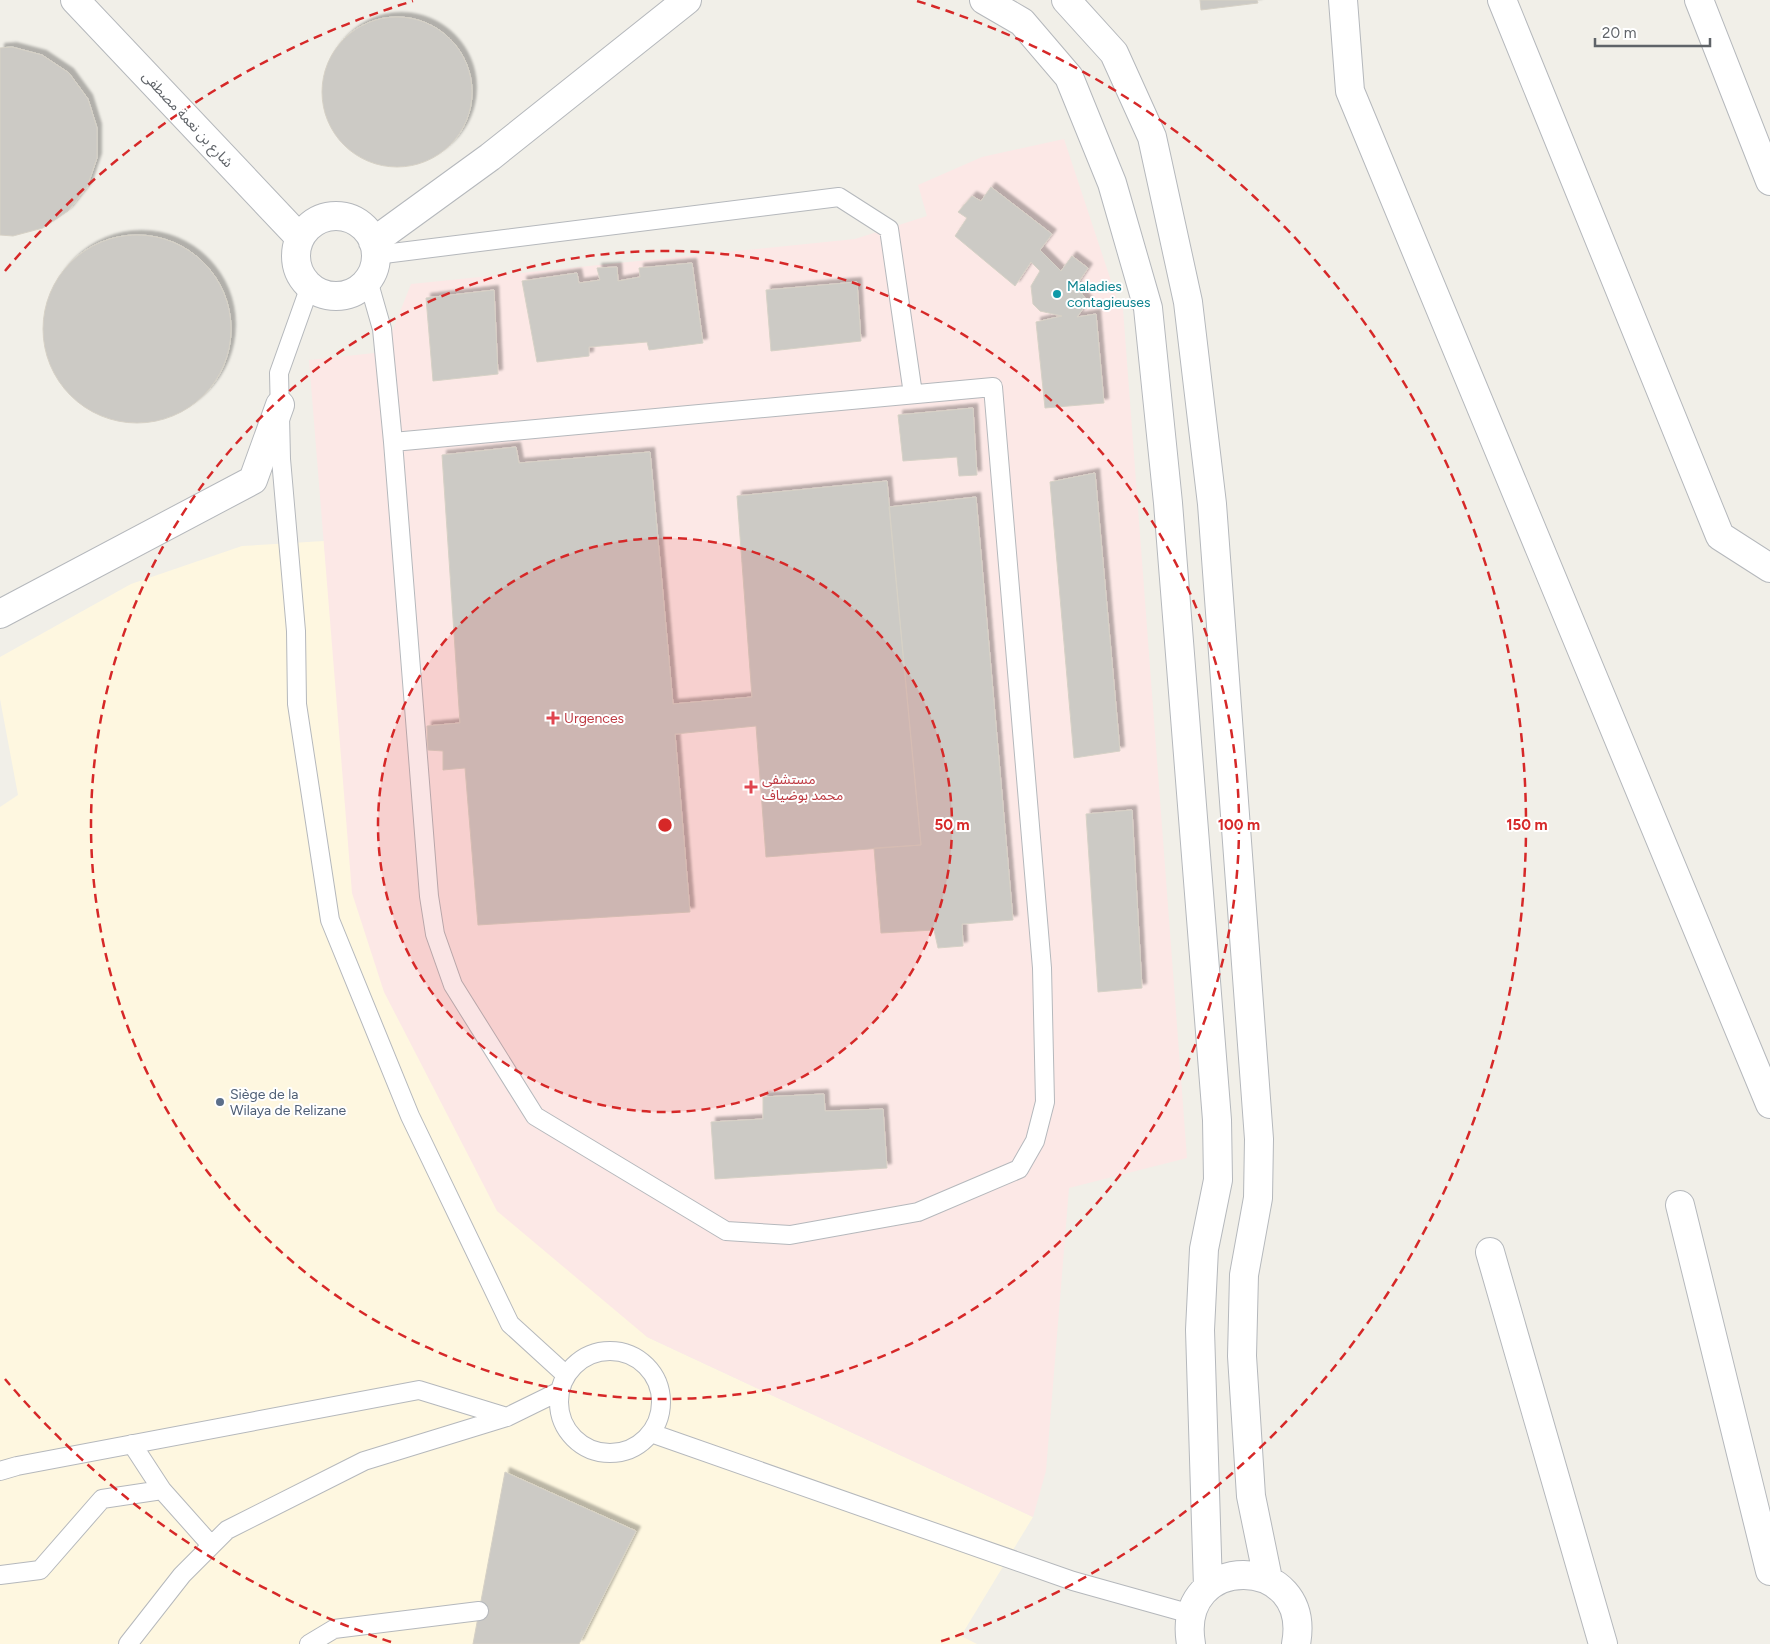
<svg xmlns="http://www.w3.org/2000/svg" width="1770" height="1644" font-family="Figtree,'Noto Sans Arabic',sans-serif">
  <style>
    .commercial { fill: #fef7e0 }
    .medical { fill: #fce8e6 }
    .building { fill: #cccac5; stroke: #d6d1c6; filter: url(#shadow) }
    .lines { fill: none; stroke-linecap: round; stroke-linejoin: round }
    .service-casing { stroke: #b5b8bc; stroke-width: 20 }
    .minor-casing { stroke: #b5b8bc; stroke-width: 30 }
    .service { stroke: #fff; stroke-width: 18 }
    .minor { stroke: #fff; stroke-width: 28 }
    .ring { fill: none; stroke: #d62828; stroke-width: 2.5; stroke-dasharray: 9 6 }
    .culture-dot { fill: #0f9aa8; stroke: #fff; stroke-width: 2 }
    .health-dot { fill: #e0444e; stroke: #fff; stroke-width: 2 }
    .service-dot { fill: #5c6f8a; stroke: #fff; stroke-width: 2 }
    .labels { text-anchor: middle; stroke-width: 4; stroke-linejoin: round; paint-order: stroke }
    .street-label { font-size: 14px; fill: #5f6368; stroke: #fff }
    .culture-label { font-size: 14px; fill: #0d838f; stroke: #fff; text-anchor: start }
    .health-label { font-size: 14px; fill: #be3a42; stroke: #fff; text-anchor: start }
    .service-label { font-size: 14px; fill: #4e5e75; stroke: #fff; text-anchor: start }
    .centre { fill: #d62828; stroke: #fff; stroke-width: 2.5 }
    .ring-label { font-size: 15px; text-anchor: middle; font-weight: bold; fill: #d62828; stroke: #fff; stroke-width: 4; stroke-linejoin: round; paint-order: stroke }
  </style>
  <defs>
    <filter id="shadow"><feDropShadow dx="4.5" dy="-4.5" stdDeviation="1" flood-color="#0004"/></filter>
  </defs>
  <rect width="100%" height="100%" fill="#f1efe8"/>
  <path class="commercial" d="M324,541L336,681L647,1337L1033,1517L961,1636L977,1644H0V807L18,795L0,699V657L131,584L242,546Z"/>
  <path class="medical" d="M1064,139L1116,296L1123,309L1187,1158L1069,1188L1046,1471L1033,1517L647,1337L497,1211L384,992L352,893L309,360L384,352L411,284L855,239L927,216L918,185L982,157Z"/>
  <path class="building" d="M1200,0H1257L1258,3L1201,10Z
    M322 92a75 75 0 1 1 150 0a75 75 0 1 1-150 0Z
    M12,47L42,55L69,73L88,99L97,128V158L87,187L68,211L43,228L13,236L0,235V48Z
    M991,187L1052,234L1040,250L1061,271L1072,256L1088,268L1076,286L1088,302L1077,317L1096,314L1104,403L1045,408L1036,322L1062,316L1040,311L1033,304L1031,286L1040,271L1031,262L1015,286L955,236L967,218L958,212L972,196L981,201Z
    M43 329a94 94 0 1 1 188 0a94 94 0 1 1-188 0Z
    M692,263L703,343L649,350L647,342L589,347V356L537,362L522,281L577,273L579,283L600,280L597,268L617,267L618,281L640,277L639,268Z
    M857,282L861,341L771,351L766,290Z
    M494,290L498,374L433,381L426,298Z
    M973,408L977,475L959,476L957,457L903,461L898,415Z
    M516,447L519,463L650,452L673,704L752,697L737,496L887,481L921,845L766,857L756,726L675,734L690,912L478,925L465,768L443,770V751L428,750L427,726L460,723L442,455Z
    M1095,473L1120,751L1074,758L1050,482Z
    M976,497L1013,920L962,924L963,946L938,948L934,930L881,933L874,848L921,845L889,507Z
    M1132,810L1142,988L1098,992L1086,814Z
    M824,1094L825,1111L883,1109L887,1168L715,1179L711,1122L763,1119V1097Z
    M505,1472L636,1531L579,1644H473Z"/>
  <g class="lines">
    <g class="service-casing">
      <path id="service" d="M376,255L839,197L889,229L913,394
        M368,280L382,329L393,442L429,896L435,934L453,985L535,1116L726,1231L790,1235L918,1212L1019,1169L1035,1141L1045,1102L1042,968L993,387L393,442
        M310,286L279,373L281,459L296,631L297,704L330,920L410,1116L510,1324L566,1375
        M559 1402a51 51 0 1 1 102 0a51 51 0 1 1-102 0Z
        M651,1433L1073,1581L1191,1614
        M132,1444L162,1490
        M0,1471L17,1466L419,1390L507,1417
        M0,1575L40,1570L102,1499L162,1490L211,1545
        M128,1644L182,1575L227,1530L364,1461L507,1417L560,1391
        M309,1644L334,1629L479,1611"/>
    </g>
    <g class="minor-casing">
      <path id="minor" d="M75,0L300,238
        M984,0L1022,22L1069,77L1112,183L1148,308L1168,503L1217,1120L1218,1180L1204,1249L1200,1330L1208,1587
        M1066,0L1114,53L1152,137L1188,302L1212,504L1259,1139L1258,1198L1244,1275L1242,1356L1251,1496L1268,1579
        M1343,0L1350,91L1770,1104
        M1502,0L1720,536L1770,568
        M1699,0L1770,181
        M296 256a40 40 0 1 1 80 0a40 40 0 1 1-80 0Z
        M373,242L490,157L687,0
        M0,614L253,480L280,405
        M1680,1205L1770,1571
        M1490,1252L1603,1644
        M1191,1644C1175,1551 1313,1553 1296,1644"/>
    </g>
    <use href="#service" class="service"/>
    <use href="#minor" class="minor"/>
  </g>
  <circle cx="665" cy="825" r="287" fill="#d62828" fill-opacity=".12"/>
  <g class="ring">
    <circle cx="665" cy="825" r="287"/>
    <circle cx="665" cy="825" r="574"/>
    <path d="M391 1642A862 862 0 0 1 5 1379M5 271A862 862 0 0 1 413 1M917 1A862 862 0 0 1 939 1642"/>
  </g>
  <circle class="culture-dot" cx="1057" cy="294" r="5"/>
  <g class="health-dot">
    <path d="M550.5 710.5h5v5h5v5h-5v5h-5v-5h-5v-5h5z"/>
    <path d="M748.5 779.5h5v5h5v5h-5v5h-5v-5h-5v-5h5z"/>
  </g>
  <circle class="service-dot" cx="220" cy="1102" r="5"/>
  <g class="labels">
    <g class="street-label">
      <text transform="translate(188 119) rotate(47)" y="5">شارع بن نعمة مصطفى</text>
    </g>
    <g class="culture-label">
      <text x="1067" y="291">Maladies<tspan x="1067" dy="16">contagieuses</tspan></text>
    </g>
    <g class="health-label">
      <text x="564" y="723">Urgences</text>
      <text x="762" y="784">مستشفى<tspan x="762" dy="16">محمد بوضياف</tspan></text>
    </g>
    <g class="service-label">
      <text x="230" y="1099">Siège de la<tspan x="230" dy="16">Wilaya de Relizane</tspan></text>
    </g>
  </g>
  <circle cx="665" cy="825" r="8" class="centre"/>
  <g class="ring-label">
    <text x="952" y="830">50 m</text>
    <text x="1239" y="830">100 m</text>
    <text x="1527" y="830">150 m</text>
  </g>
  <path d="M1595 38v8h115v-8" fill="none" stroke="#5f6368" stroke-width="2.5"/>
  <text x="1602" y="38" font-size="15" fill="#5f6368" stroke="#ffffff" stroke-width="4" paint-order="stroke">20 m</text>
</svg>
